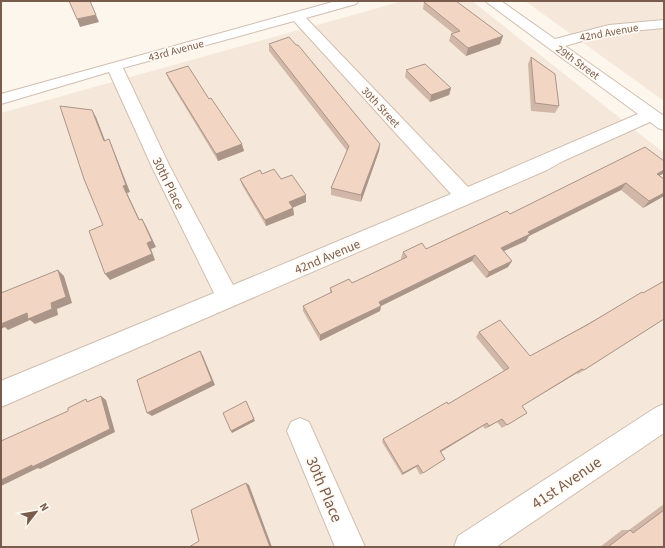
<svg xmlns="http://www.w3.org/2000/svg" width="665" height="548" font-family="'Source Sans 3',sans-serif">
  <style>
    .residential { fill: #f5e8da }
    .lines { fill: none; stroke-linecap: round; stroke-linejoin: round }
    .minor-casing { stroke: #d1beb0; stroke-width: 2 }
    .minor { fill: #fff; fill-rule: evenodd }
    .wall { fill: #d1b7a8 }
    .shaded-wall { fill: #aa9588 }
    .building { fill: #f3d5c3; stroke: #aa9588 }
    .labels { text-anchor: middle; stroke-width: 3.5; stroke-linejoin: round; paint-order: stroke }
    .far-street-label { font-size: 11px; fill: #7a5c4d; stroke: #fffaf3 }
    .street-label { font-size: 13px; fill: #7a5c4d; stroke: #fffaf3 }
    .near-street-label { font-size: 16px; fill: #7a5c4d; stroke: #fffaf3 }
  </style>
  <rect width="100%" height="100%" fill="#fdf6ec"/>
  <path class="residential" d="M403,1H472L664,153V547H1V113Z
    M525,1H664V101Z"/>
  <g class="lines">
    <g class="minor-casing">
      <path id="minor" d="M336,1H358L356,4L306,18L468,187L638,114L485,1H501L555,39L609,25L664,20V28L610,33L565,46L664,116V130L658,128L650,122L563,161L547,170L1,407V381L214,293L152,167L109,72L1,104V94ZM294,21L451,194L233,285L170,167L123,68Z
        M664,404V433L496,547H454L458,536L655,408Z
        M300,418L309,422L365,547H335L287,431L291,422Z"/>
    </g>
    <use href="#minor" class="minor"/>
  </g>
  <path class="wall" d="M424,2L503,36L500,44L466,56L449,41L451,34L453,33L423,9Z
    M269,44L380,144L379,151L361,202L331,195V188L347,151L269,51Z
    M531,57L559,106L555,113L531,111L528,64Z
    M406,70L451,88L449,95L430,102L405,77Z
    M166,73L209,99L244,151L218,161L169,80Z
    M664,161V173L659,176L664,179V196L643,208L621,190L529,236L526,241L504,251L512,261L508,267L486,278L472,261L381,306L380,311L320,341L303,311V306L330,293V288L352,283L402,260L401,258L403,252L426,249L510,214Z
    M262,174L281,179L306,202L293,207L294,215L266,226L242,185L240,179Z
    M664,281V319L578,374L577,373L522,406L527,413L502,428L497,422L485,429L483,426L441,452L445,459L420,475L416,467L402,475L382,442L383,439L448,404L504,371L476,337L479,332L530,356L643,293Z
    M664,504V547H600L622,530H629Z"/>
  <path class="shaded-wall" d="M96,15L99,22L80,27L77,19Z
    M503,36L500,44L466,56L468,48Z
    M451,88L449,95L430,102L431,95Z
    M92,110L96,117L108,148L104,141Z
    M109,139L112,146L130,192L127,193L143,227L139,220L123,186Z
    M242,144L244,151L218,161L216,154Z
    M380,144L379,151L361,202V195Z
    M664,170V173L651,181L657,174Z
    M626,183L621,190L529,236L526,241L497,254L501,248L528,232Z
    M664,193V196L643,208L649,201Z
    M306,195V202L290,209L289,202Z
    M293,208L294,215L266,226L265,220Z
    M142,219L146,226L156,247L151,249L155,260L110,280L105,274Z
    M475,255L472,261L381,306L380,311L320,341V335L379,302Z
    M512,261L508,267L486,278L489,272Z
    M58,270L64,276L72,303L57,309L58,315L35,324L30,320L8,330L5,327L1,329V322L51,303Z
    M200,351L203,356L215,385L152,416L147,413Z
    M582,369L577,373L517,409L522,406Z
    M101,396L106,400L115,432L40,469L38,468L1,486V480L32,465Z
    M246,401L255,421L232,433L231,431Z
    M502,419L497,422L485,429L489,426Z
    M487,423L483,426L437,454L440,451Z
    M418,465L416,467L402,475L403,473Z
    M246,483L249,485L272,547H270Z"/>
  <path class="building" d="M69,1H90L96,15L77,19Z
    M427,1H456L503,36L468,48L451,34L460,31L424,2Z
    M289,37L296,45H298L380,144L361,195L331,188L349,146L269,44Z
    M531,57L555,74L559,106L535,103Z
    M425,64L451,88L431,95L406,70Z
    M188,66L209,99L211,98L242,144L216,154L166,73Z
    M60,106L92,110L104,141L109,139L126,185L123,186L139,220L142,219L152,241L147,243L152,254L105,274L89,231L103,225L84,179Z
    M645,147L664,161V170L657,174L664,179V193L649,201L626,183L528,232L530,234L501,248L512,261L489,272L475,255L379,302L381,306L320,335L303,306L332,292L330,288L349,279L352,283L407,257L403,252L422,243L426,249L507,211L510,214Z
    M274,169L281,179L292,175L306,195L289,202L293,208L265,220L240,179L260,170L262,174Z
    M58,270L66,297L51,303L52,309L28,319L27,313L1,324V293Z
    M664,281V319L584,370L582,369L522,406L527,413L507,425L502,419L489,426L487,423L440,451L445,459L423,473L418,465L403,473L383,439L447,402L448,404L509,368L479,332L500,320L530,356L587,325L642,292L643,293Z
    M200,351L212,381L147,413L137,380Z
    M101,396L110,429L32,467V465L1,480V441L68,411V408L86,399L87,402Z
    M246,401L254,419L231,431L223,413Z
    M246,483L270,547H189L199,541L191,510Z
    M664,510V547H608L630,530L633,533Z"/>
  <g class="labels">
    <g class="far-street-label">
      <text transform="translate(609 32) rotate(-10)" y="4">42nd Avenue</text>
      <text transform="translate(176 50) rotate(-15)" y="4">43rd Avenue</text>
      <text transform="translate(578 62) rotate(36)" y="4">29th Street</text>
      <text transform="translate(381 107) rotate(47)" y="4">30th Street</text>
    </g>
    <g class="street-label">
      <text transform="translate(169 183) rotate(64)" y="5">30th Place</text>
      <text transform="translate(327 256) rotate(-23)" y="5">42nd Avenue</text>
    </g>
    <g class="near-street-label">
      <text transform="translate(566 482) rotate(-34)" y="6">41st Avenue</text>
      <text transform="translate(325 489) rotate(67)" y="6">30th Place</text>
    </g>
  </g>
  <rect width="665" height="548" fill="none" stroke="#7a5c4d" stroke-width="4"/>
  <g transform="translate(36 512) rotate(59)" stroke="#fffaf3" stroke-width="3" paint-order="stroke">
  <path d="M0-3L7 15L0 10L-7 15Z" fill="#7a5c4d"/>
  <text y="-6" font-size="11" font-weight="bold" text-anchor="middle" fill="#7a5c4d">N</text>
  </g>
</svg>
